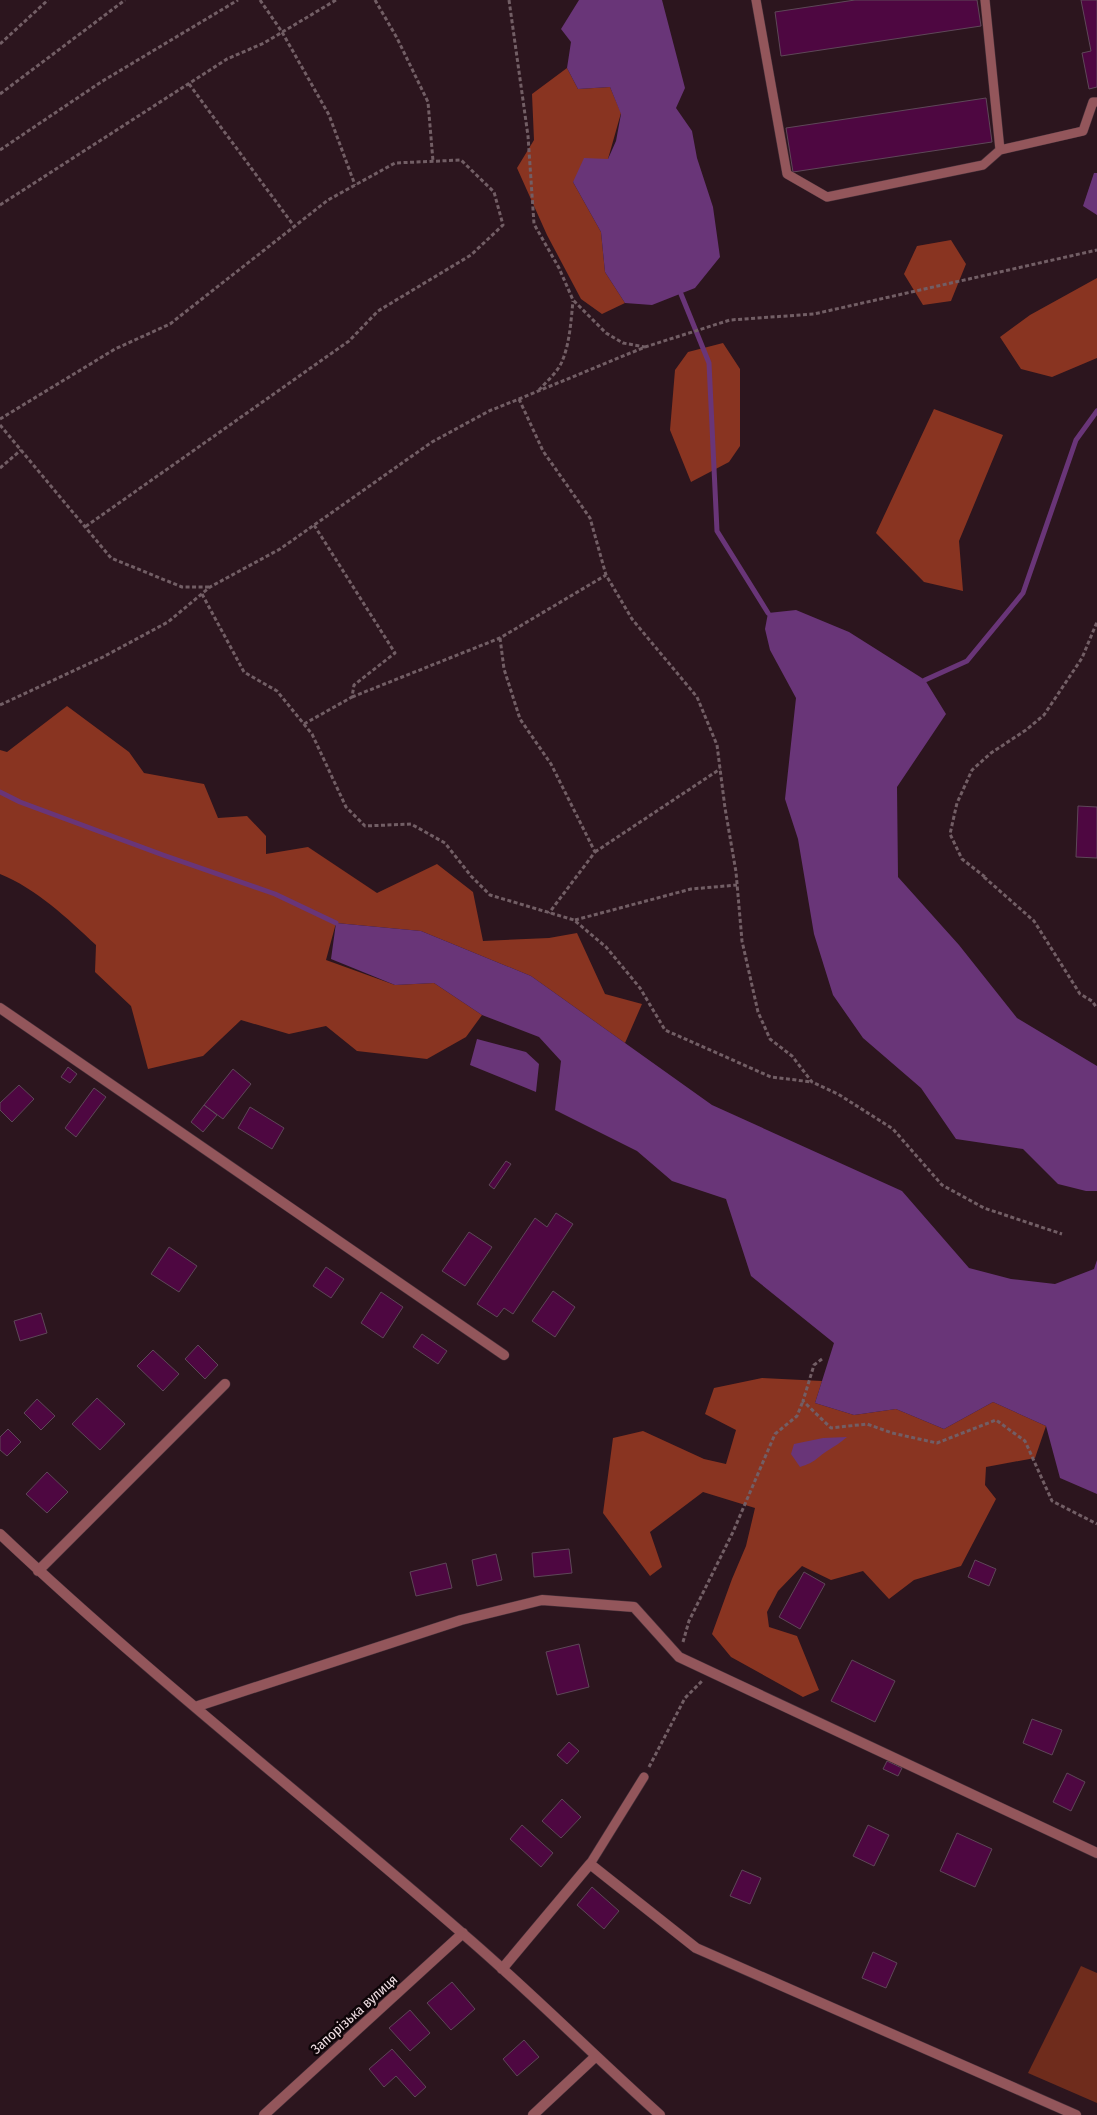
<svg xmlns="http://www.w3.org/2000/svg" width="1097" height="2115" font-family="'Fira Sans Condensed',sans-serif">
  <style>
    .green { fill: #6f2c1c }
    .forest { fill: #893421 }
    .water { fill: #693578 }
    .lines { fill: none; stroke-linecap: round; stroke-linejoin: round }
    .stream { stroke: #693578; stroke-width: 5 }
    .building { fill: #4e0741; stroke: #5e4758 }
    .service-casing { stroke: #47313a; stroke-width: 10 }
    .minor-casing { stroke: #47313a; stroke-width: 11 }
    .path { stroke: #725e65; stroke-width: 3; stroke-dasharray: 4 2.5; stroke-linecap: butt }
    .service { stroke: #93565b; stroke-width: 9 }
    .minor { stroke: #93565b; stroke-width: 10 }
    .labels { text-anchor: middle; stroke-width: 5; stroke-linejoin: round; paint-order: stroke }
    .street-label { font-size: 14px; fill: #efdee3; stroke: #0e0508 }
  </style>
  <rect width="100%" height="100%" fill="#2c151e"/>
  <path class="green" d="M1081,1966L1097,1973V2103L1028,2073Z"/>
  <path class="forest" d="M567,68L578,89L610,87L621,113L608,159L573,182L601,232L605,272L625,303L602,314L581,299L547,235L517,168L534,140L532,94Z
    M951,240L966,264L951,301L923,305L904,274L917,246Z
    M1097,278V358L1052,377L1021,369L1000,337L1030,315Z
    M723,343L740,369V446L729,462L691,482L670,430L675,370L688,352Z
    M934,409L1003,435L959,541L963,591L924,582L876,533Z
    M67,706L129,752L144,773L204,784L218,818L247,816L266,836V854L308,847L377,893L437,864L473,892L483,941L549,938L577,933L605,994L642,1004L625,1043L531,976L421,931L336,923L326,960L395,985L434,983L482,1015L466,1037L427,1059L357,1051L326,1026L289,1034L241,1020L203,1056L148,1069L131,1006L95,972L96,945C67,918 37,889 0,874V750L7,752Z
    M762,1378L822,1381L815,1403L854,1415L896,1409L944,1429L993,1402L1046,1426L1035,1458L986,1467L985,1485L996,1499L961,1566L914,1580L889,1599L863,1571L831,1580L802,1566L778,1591L767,1612L769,1627L797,1636L819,1690L803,1697L731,1657L712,1634L732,1579L746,1546L755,1508L703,1492L650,1532L662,1567L650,1576L603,1513L613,1438L643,1431L704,1459L726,1464L736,1430L705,1414L714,1388Z"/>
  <path class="water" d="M579,0H662L685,88L676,108L692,131L697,158L713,207L720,257L695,288L652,305L625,303L605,272L601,232L573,182L584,158L608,159L616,141L621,114L610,87L578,89L567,68L571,42L561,29Z
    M1094,173H1097V215L1083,206Z
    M796,610L849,632L925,680L946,714L897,787L898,877L959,945L1017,1018L1097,1066V1191H1086L1058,1184L1023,1149L956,1139L921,1088L863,1038L833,995L814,934L798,839L785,799L796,698L770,650L765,629L768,613Z
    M336,923L421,931L531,976L712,1105L902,1191L969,1268L1011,1279L1055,1284L1094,1269L1097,1260V1494L1060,1478L1046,1426L993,1402L944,1429L896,1409L854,1415L815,1403L834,1343L751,1276L726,1199L672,1181L637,1151L555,1110L561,1061L539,1037L482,1015L434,983L395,985L331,959Z
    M477,1039L526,1052L539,1064L536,1092L470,1065Z
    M847,1437C840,1443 835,1446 827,1451C815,1459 816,1462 800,1467L791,1454L794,1444L823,1438Z"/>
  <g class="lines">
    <path class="stream" d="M681,294L709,363L717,531L768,613
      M925,680L967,661L1023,593L1076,440L1097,411
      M0,792L20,802L163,855L275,894L336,923"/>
  </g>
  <path class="building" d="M855,0H977L981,26L781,56L775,12Z
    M1081,0H1097V87L1089,89L1082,53L1091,51Z
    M986,98L992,142L793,172L786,128Z
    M1078,806L1097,807V858L1076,857Z
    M68,1067L77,1074L70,1083L61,1077Z
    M233,1069L251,1084L223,1119L204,1105Z
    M19,1085L34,1099L12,1122L0,1110V1103Z
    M94,1088L106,1097L76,1137L65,1128Z
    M204,1105L217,1115L203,1132L191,1122Z
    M250,1107L284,1128L272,1149L238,1128Z
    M506,1161L511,1164L494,1189L489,1185Z
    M556,1213L573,1224L513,1314L504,1308L497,1317L477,1304L535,1218L547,1227Z
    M469,1232L492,1247L465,1286L442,1271Z
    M169,1247L197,1266L179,1292L151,1274Z
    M326,1267L344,1279L331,1298L313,1286Z
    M553,1291L575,1307L555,1337L532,1321Z
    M381,1292L403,1307L383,1338L361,1323Z
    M41,1313L47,1333L20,1341L14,1321Z
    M422,1334L447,1351L438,1364L413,1347Z
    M198,1345L218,1365L205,1379L185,1359Z
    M153,1350L179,1374L163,1391L137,1366Z
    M97,1398L125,1424L100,1450L72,1424Z
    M37,1399L55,1416L41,1430L24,1413Z
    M8,1429L21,1442L7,1456L0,1450V1437Z
    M47,1472L68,1492L47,1513L26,1494Z
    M569,1549L572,1573L534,1577L532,1553Z
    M496,1554L502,1580L477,1586L472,1560Z
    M975,1560L996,1569L989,1586L968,1577Z
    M446,1563L452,1588L416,1596L410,1572Z
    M804,1572L825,1584L800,1629L779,1617Z
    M579,1644L589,1687L557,1695L546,1652Z
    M852,1660L895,1681L875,1722L831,1701Z
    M1032,1719L1062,1730L1052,1755L1023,1743Z
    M569,1742L579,1751L567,1764L557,1755Z
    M887,1761L902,1768L898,1776L883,1769Z
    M1067,1773L1085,1782L1071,1811L1053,1802Z
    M562,1799L581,1817L561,1838L542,1821Z
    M522,1825L553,1853L541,1867L510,1839Z
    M868,1825L889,1835L874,1866L853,1856Z
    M957,1833L992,1849L975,1887L940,1871Z
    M742,1870L761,1878L750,1904L730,1896Z
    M592,1887L619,1911L604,1929L577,1905Z
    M873,1952L897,1963L886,1988L862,1978Z
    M452,1982L475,2009L451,2030L427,2003Z
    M410,2010L430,2033L410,2051L389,2028Z
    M524,2040L539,2057L517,2076L503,2059Z
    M392,2049L426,2087L415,2097L396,2076L384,2087L369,2069Z"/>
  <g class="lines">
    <g class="service-casing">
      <path id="service" d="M756,0L787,174L827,197L983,165L1000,150L985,0
        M1000,150L1083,131L1093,102H1097
        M590,1864L644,1777"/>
    </g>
    <g class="minor-casing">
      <path id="minor" d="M0,1008L504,1355
        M0,1534C148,1674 308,1799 462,1933C530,1991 593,2055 660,2115
        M38,1571L225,1384
        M195,1707L461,1620L542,1600L634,1607L679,1657L1097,1853
        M502,1969L590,1864L696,1948L1076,2115
        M264,2115L463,1933
        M533,2115L595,2057"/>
    </g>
    <path class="path" d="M260,0L282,32L329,115L355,185
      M375,0L397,38L428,102L433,161
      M509,0L528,136L534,224L559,268L573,300L606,333L623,343L645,347
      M0,44L48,0
      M189,84L294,226
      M0,94L125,0
      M0,150L101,82L238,0
      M0,205L227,59L264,43L336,0
      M539,390C547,381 559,371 563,359C570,341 571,320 573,301
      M519,399L543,451L590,518L606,575L632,619L697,697L717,745L725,808L736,872L742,941L758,1012L770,1039L792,1056L812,1082L838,1094L893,1129L942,1185L984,1208L1062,1234
      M0,419L115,349L170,324L328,200L395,163L461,160L494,192L503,225L471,255L378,311L349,341L85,527
      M0,425L111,558L182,587H209
      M0,468L21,450
      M202,594L244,672L277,691L312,734L346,807L365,826L411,824L445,843L471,876L490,895L574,920L606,947L640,988L665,1030L771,1077L812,1082
      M500,638L504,669L520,719L551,764L595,852L549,913
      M352,697L500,638L606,575
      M0,705L103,657L168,622L210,587L280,549L432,442L489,411L519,399L645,347L730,320L814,314L1097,250
      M304,724L352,697L354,685L395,653L314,525
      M595,852L720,769
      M984,877L1034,921L1080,994L1092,1001L1097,1008
      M985,877L962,859L950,834L957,803L972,770L991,753L1026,730L1044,715L1082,658L1097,622
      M575,920L691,889L737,885
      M822,1359L814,1365L803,1401L831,1428L867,1424L892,1433L937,1443L996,1420L1025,1441L1052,1501L1097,1524
      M683,1642L689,1621L733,1532L775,1434L797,1416L803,1401
      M649,1767L685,1698L703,1680"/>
    <use href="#service" class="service"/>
    <use href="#minor" class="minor"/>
  </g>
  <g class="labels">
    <g class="street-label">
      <text transform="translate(354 2014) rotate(-42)" y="5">Запорізька вулиця</text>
    </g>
  </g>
</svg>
